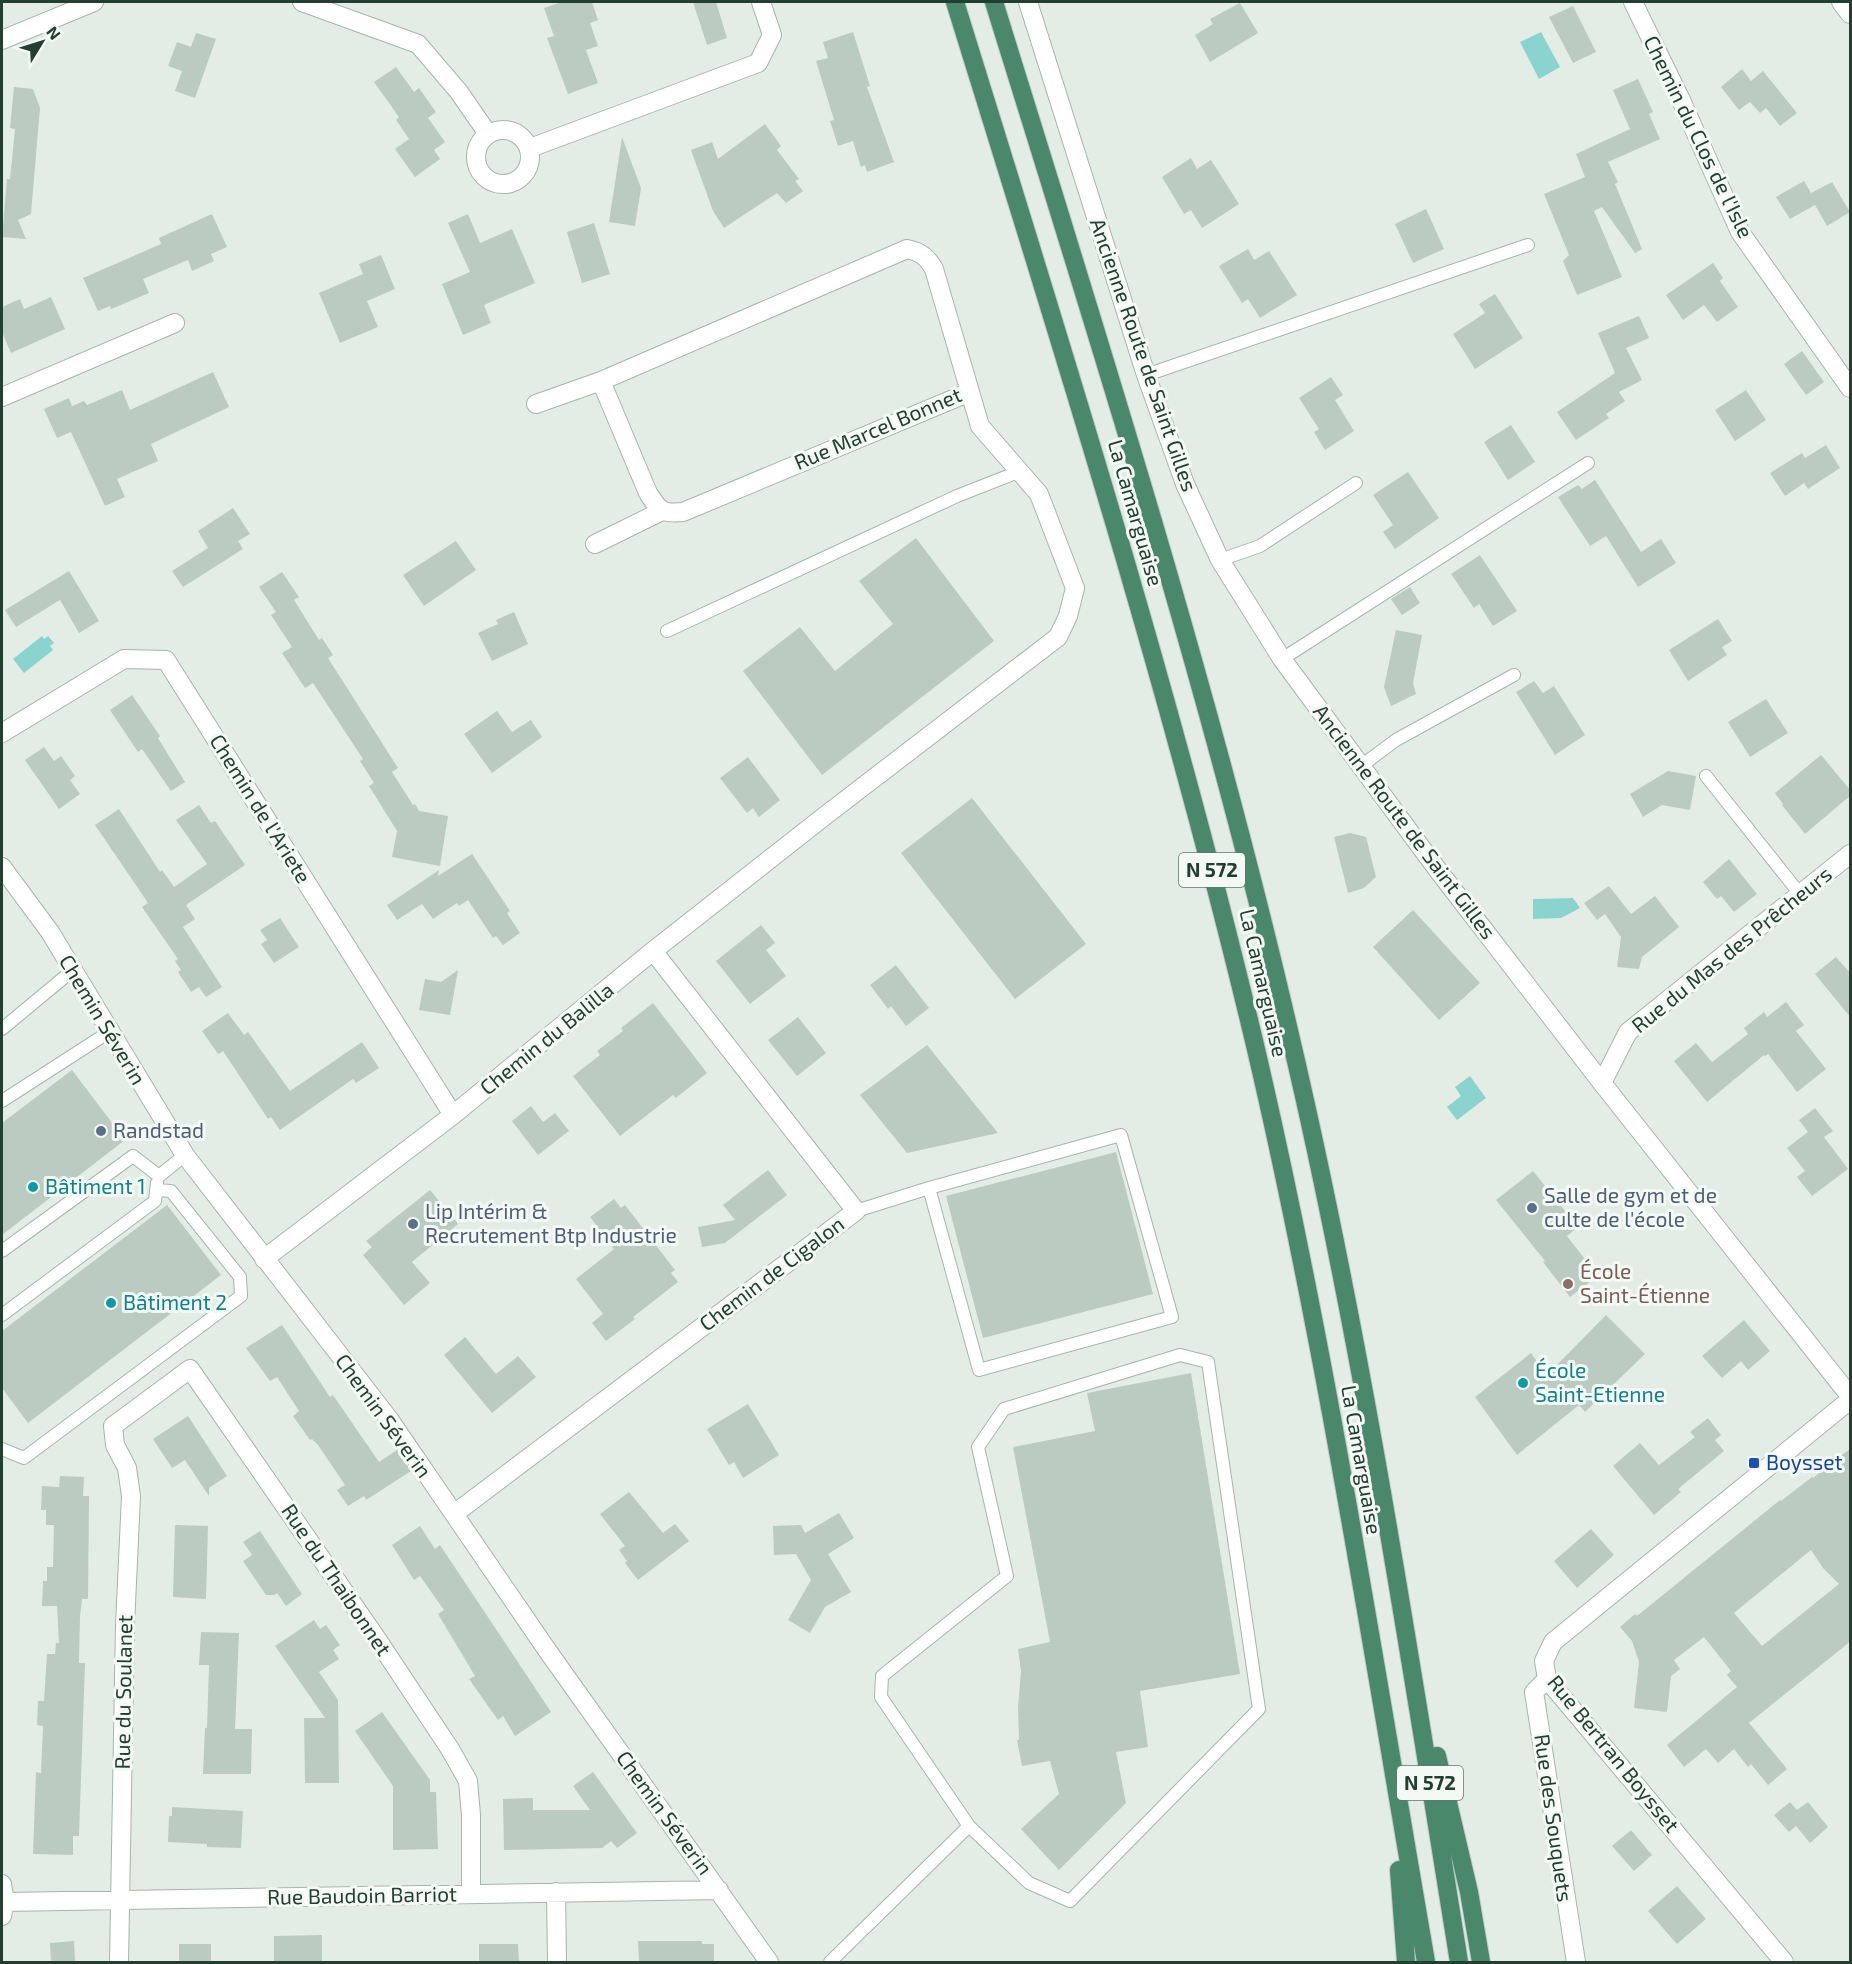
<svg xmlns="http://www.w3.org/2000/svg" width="1852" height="1964" font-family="'Exo 2',sans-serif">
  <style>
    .water { fill: #8ad3ce }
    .building { fill: #bbcbc1; fill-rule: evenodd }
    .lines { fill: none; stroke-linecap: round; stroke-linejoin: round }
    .service-casing { stroke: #a5b5ac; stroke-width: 14 }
    .minor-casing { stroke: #a5b5ac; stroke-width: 20 }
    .tertiary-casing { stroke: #a5b5ac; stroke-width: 20 }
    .trunk-casing { stroke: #c1c9c5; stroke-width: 20 }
    .service { stroke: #fff; stroke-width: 12 }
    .minor { stroke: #fff; stroke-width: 18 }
    .tertiary { stroke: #fff; stroke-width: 18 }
    .trunk { stroke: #4a886c; stroke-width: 18 }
    .service-dot { fill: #5c6f8a; stroke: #f4f9f5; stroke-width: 2 }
    .culture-dot { fill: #0f9aa8; stroke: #f4f9f5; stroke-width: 2 }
    .education-dot { fill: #8d6e63; stroke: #f4f9f5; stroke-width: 2 }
    .transit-dot { fill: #1a4fb4; stroke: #f4f9f5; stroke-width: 2 }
    .labels { text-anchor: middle; stroke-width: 6; stroke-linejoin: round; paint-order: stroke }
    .shield { fill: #f4f9f5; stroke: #61776c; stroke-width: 1.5 }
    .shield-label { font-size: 20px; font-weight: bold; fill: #223f31 }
    .street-label { font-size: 21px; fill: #223f31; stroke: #f4f9f5 }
    .service-label { font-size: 21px; fill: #4e5e75; stroke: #f4f9f5; text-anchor: start }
    .culture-label { font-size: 21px; fill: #0d838f; stroke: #f4f9f5; text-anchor: start }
    .education-label { font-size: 21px; fill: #785e54; stroke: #f4f9f5; text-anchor: start }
    .transit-label { font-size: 21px; fill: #164399; stroke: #f4f9f5; text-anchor: start }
  </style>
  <rect width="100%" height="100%" fill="#e3ede6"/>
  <path class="water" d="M1541,32L1560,67L1539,79L1520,42Z
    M42,636L44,639L48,636L54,643L50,646L53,650L24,673L13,659Z
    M1573,898L1580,908L1561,918L1533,919V899Z
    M1470,1076L1486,1098L1457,1120L1447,1107L1461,1096L1455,1087Z"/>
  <path class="building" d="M562,2H592L598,20L590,23L598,46L586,50L598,83L568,94L547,38L554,36L544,8Z
    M693,2H716L727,38L707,45Z
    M1240,3L1258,33L1210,62L1195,35L1213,24L1210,19Z
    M1573,6L1596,52L1573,63L1549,17Z
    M853,32L870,86L867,87L894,162L867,172L865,165L861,167L853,141L838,146L830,121L834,120L816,61L828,58L823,42Z
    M196,33L216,39L195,98L175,91L182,71L168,66L177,42L191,47Z
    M396,67L414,92L419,88L436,112L428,118L445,142L434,150L440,159L415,177L395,149L409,139L396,120L399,117L374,82Z
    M1742,69L1751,81L1763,71L1797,113L1780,126L1766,108L1760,113L1750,102L1739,110L1721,87Z
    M1638,79L1653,112L1649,114L1660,139L1608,162L1618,182L1615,184L1642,249L1635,253L1602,207L1594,211L1622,277L1577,295L1563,261L1569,255L1544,194L1585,177L1576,154L1630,129L1613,90Z
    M14,87L33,89L40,108L31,214L18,220L26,239L2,237L7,179H10L15,129L10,128Z
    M765,124L781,146L777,150L799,179L795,181L803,191L786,203L777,193L724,228L713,211L691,150L712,142L718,159Z
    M622,137L641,188L635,226L609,222Z
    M1191,158L1197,169L1211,160L1239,204L1202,228L1191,210L1184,214L1162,177Z
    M1804,181L1811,193L1832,182L1850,212L1827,226L1815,205L1790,219L1776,197Z
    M1426,209L1444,249L1413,263L1395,224Z
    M212,214L227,247L211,254L214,261L192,271L188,260L143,279L149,293L111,309L110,306L98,311L83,278L161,244L159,238Z
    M468,214L480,243L512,229L535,283L484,305L491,323L463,335L442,284L470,272L448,223Z
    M594,223L610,274L582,283L567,232Z
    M1248,249L1254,260L1269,251L1297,295L1260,318L1248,299L1242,303L1219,266Z
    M381,255L395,289L367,301L378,327L340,343L319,293L363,274L359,264Z
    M1713,263L1723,278L1720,281L1738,307L1717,322L1704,305L1683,320L1666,295Z
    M1495,294L1523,338L1475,369L1453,334L1485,313L1479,304Z
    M51,297L65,329L11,353L2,332V307L20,299L24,309Z
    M1639,316L1649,338L1626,348L1642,380L1619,392L1625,401L1606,414L1609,418L1576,440L1557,412L1615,373L1598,333Z
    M1802,351L1824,382L1806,395L1784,364Z
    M213,372L229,407L151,444L158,461L117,479L125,497L105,506L71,432L57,438L44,409L69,398L72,406L84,401L87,405L122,390L130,410Z
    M1331,377L1343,395L1335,400L1354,431L1325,450L1314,432L1319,429L1299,398Z
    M1746,390L1766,420L1735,441L1715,410Z
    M1511,425L1535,462L1508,480L1484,442Z
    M1826,445L1840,468L1808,489L1804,483L1785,496L1770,473L1802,453L1805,458Z
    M1408,472L1439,518L1395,549L1383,532L1393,525L1373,495Z
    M1595,480L1641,552L1661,539L1676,563L1638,587L1606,536L1590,546L1558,497L1578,485L1582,489Z
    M233,508L250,534L238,541L243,549L183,587L172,571L208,548L198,531Z
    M916,538L994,641L822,775L743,671L800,627L835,671L893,624L859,581Z
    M456,541L476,570L424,606L403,575Z
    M1480,555L1517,611L1493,626L1479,604L1474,608L1451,574Z
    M69,571L99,621L79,633L60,600L16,627L5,610Z
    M282,572L299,597L294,600L319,640L322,638L333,655L328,658L398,768L392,772L413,805L415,804L419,811L448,816L440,866L392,857L397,831L369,786L374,783L360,761L363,759L313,683L305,688L282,653L292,647L271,615L276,612L259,587Z
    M1410,587L1420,603L1402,615L1391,599Z
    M514,612L528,644L492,661L478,633L498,624L496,620Z
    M1718,619L1732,641L1722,647L1727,655L1688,681L1669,650Z
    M1396,630L1422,635L1413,683L1416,694L1391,706L1384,687Z
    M1534,681L1543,693L1554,686L1585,735L1555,755L1516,692Z
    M132,695L160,736L158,738L185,782L171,791L142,749L138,752L110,710Z
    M1766,699L1788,733L1750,757L1728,722Z
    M497,711L512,732L531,720L542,737L492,773L464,734Z
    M44,747L54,761L61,756L75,776L70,780L80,794L59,809L25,760Z
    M1821,755L1851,791V795L1805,834L1782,805L1783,804L1775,793Z
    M748,757L780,800L759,817L753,808L747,813L720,778Z
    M1668,771L1696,776L1690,810L1662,805L1643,817L1630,794Z
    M972,798L1086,944L1015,999L901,853Z
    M199,805L211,823L215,821L245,865L186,905L195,919L183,927L222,987L206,997L199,987L191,992L178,972L181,970L175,961L178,959L142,907L148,903L95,825L119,809L160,872L162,870L174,887L207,864L176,820Z
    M1350,833L1366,837L1376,877L1364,888L1348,893L1334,837Z
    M472,854L510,911L507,913L520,933L503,945L496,936L493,938L468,900L459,906L457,903L433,919L422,904L397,920L387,905L439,870L438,876Z
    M1729,859L1757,894L1734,912L1721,896L1717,899L1703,882Z
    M1609,886L1631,914L1655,896L1679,927L1642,957L1639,969L1617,967L1621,937L1605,914L1597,920L1584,903Z
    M1413,910L1480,983L1439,1020L1373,947Z
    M280,918L299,947L274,963L261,944L267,940L260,930Z
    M761,925L775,943L766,950L786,976L750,1004L716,961Z
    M1836,957L1851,974V1018L1815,974Z
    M896,965L929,1008L906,1026L891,1006L888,1009L870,985Z
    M458,970L450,1015L419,1010L425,979L441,982Z
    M1786,1002L1804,1025L1796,1031L1826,1069L1797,1092L1768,1054L1765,1056L1764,1055L1707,1102L1674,1061L1696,1043L1712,1062L1748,1034L1744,1028L1764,1012L1767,1017Z
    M653,1003L707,1073L676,1098L673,1095L620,1136L573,1076L600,1055L597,1051L623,1031L621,1028Z
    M228,1013L244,1035L248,1032L290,1091L362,1042L379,1068L356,1083L353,1079L280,1130L271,1117L268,1119L223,1051L218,1054L202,1031Z
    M798,1017L826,1053L797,1076L768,1040Z
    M927,1045L998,1133L907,1153L860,1095Z
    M72,1070L125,1140L2,1235V1123Z
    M531,1106L543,1122L555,1113L569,1131L538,1155L512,1121Z
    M1815,1108L1833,1131L1824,1137L1848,1169L1812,1196L1797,1177L1805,1171L1787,1148L1808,1132L1799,1120Z
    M1116,1152L1153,1294L983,1338L946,1196Z
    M768,1170L787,1195L725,1243L702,1247L698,1227L735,1220L723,1205Z
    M1533,1171L1578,1227L1567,1236L1598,1276L1570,1297L1543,1262L1545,1261L1496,1200Z
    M430,1190L458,1224L412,1262L430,1283L404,1305L363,1255L372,1247L366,1241Z
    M614,1199L621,1208L625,1205L675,1270L671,1273L678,1282L633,1317L635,1319L606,1341L592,1323L603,1314L576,1279L614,1249L590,1217Z
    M167,1205L221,1275L28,1423L2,1388V1331Z
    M1606,1315L1645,1354L1585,1412L1579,1405L1517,1455L1475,1397L1531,1353L1547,1375Z
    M1744,1320L1770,1351L1748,1370L1741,1361L1722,1378L1702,1356Z
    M282,1325L330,1397L333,1395L379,1462L397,1450L411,1471L366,1500L364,1496L348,1506L337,1490L345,1485L318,1445L312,1439L310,1440L293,1416L299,1411L277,1377L270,1381L246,1348Z
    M465,1337L496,1374L518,1356L536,1377L492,1413L444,1355Z
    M1191,1373L1240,1674L1140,1691L1148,1747L1116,1752L1126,1803L1059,1870L1021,1829L1059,1794L1050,1761L1022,1766L1017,1740H1019L1018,1708L1021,1671L1018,1649L1050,1642L1013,1447L1095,1431L1087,1393Z
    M748,1404L779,1455L743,1478L734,1462L729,1465L707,1429Z
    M188,1416L227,1476L209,1488V1496L185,1460L172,1468L153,1439Z
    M1708,1418L1721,1435L1715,1440L1724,1451L1678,1489L1681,1492L1654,1515L1613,1466L1640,1443L1659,1465L1695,1437L1690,1432Z
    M1851,1448V1641L1749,1723L1787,1769L1768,1785L1751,1764L1748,1767L1734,1749L1718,1763L1706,1749L1684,1767L1667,1745L1737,1687L1727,1675L1731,1671L1704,1637L1674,1660L1680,1669L1671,1676L1667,1712L1634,1708L1639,1662L1632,1641L1620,1627L1635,1614L1637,1616L1780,1500L1781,1501L1812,1477L1813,1478ZM1811,1550L1823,1568L1839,1584L1762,1646L1734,1613Z
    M60,1476L84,1477L83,1496H89L88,1599H82L80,1617L79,1663H85L79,1836H73V1855L33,1854L36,1772L41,1773L43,1726L37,1725L38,1701H44L47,1654H55L56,1643H59L57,1606H42L43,1581H47V1567H53L54,1525H46V1510H41L42,1486L59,1487Z
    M629,1492L663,1533L675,1524L689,1541L638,1580L625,1563L627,1561L619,1550L625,1546L600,1514Z
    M839,1513L854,1538L828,1554L851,1592L825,1607L810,1633L788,1620L811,1580L796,1554L774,1555L773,1526L801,1525L805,1533Z
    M175,1525L208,1526L206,1599L173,1597Z
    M420,1526L435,1549L440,1545L551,1712L515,1736L503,1716L498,1720L469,1679L475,1676L438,1614L444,1610L420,1576L414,1580L392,1545Z
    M1591,1529L1614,1555L1577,1588L1554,1561Z
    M260,1531L302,1594L286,1606L277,1593L274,1595H266L243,1561L252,1555L243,1542Z
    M314,1620L320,1629L326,1625L340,1645L333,1650L339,1659L319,1672L338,1700L339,1783H305L304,1718H325L275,1646Z
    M201,1632L239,1633L235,1729H252L251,1774H203L205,1728H207L209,1665H199Z
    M382,1712L430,1780V1792H436L438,1849L393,1850V1786L355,1731Z
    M593,1772L637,1833L617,1848L611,1841L602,1848L504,1850L503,1799L533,1798V1810H590L573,1786Z
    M1790,1802L1797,1810L1808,1802L1828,1827L1810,1843L1796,1826L1789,1832L1774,1815Z
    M172,1807L243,1811L241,1848L207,1847V1844L168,1842L169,1816H172Z
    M1631,1830L1652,1855L1634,1871L1612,1846Z
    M1677,1886L1706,1919L1677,1944L1648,1911Z
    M322,1935V1961L274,1962V1936Z
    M74,1941L75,1962H51L50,1943Z
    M638,1941H702V1944H714V1962H639Z
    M179,1944H211V1962H179Z
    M479,1944H518L519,1962H479Z"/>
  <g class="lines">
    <g class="service-casing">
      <path id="service" d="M1146,375L1528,245
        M1220,560L1260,546L1356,483
        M667,631L957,496L1018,472
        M1282,659L1588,463
        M1361,766L1396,740L1514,675
        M1706,776L1800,894
        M2,1029L73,970
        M2,1101L109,1032
        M856,1211L929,1188L979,1370L1172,1317L1121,1135L929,1188
        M2,1251L133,1156L159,1176L185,1155
        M2,1315L155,1201L157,1183
        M1180,1355L1208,1362L1259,1709L1070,1901L1029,1883L969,1826L881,1697L882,1676L1007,1576L978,1447L1004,1409Z
        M2,1449L24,1458L241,1296L240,1277L171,1191L156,1190
        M830,1962L969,1826"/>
    </g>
    <g class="minor-casing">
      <path id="minor" d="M302,2L418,44L459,92L488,134
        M1633,2L1681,100L1740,232L1850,388
        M1841,2L1850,14
        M2,40L94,2
        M476 157a27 27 0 1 1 54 0a27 27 0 1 1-54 0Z
        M530,148L758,63L772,35L761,2
        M2,397L175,323
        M536,404L601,381L907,249C921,252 927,257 934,269L970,392L683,512C661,514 660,511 648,493L601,381
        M595,544L662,511
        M2,733L124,659L166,660L453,1115
        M2,867L50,932L185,1155L389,1419L547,1650L769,1962
        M1602,1083L1628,1032L1850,854
        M264,1259L453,1115L653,951L826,815L1058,637L1068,616L1075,588L1039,494L980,426L970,392
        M454,1514L856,1211L653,951
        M1547,1679L1534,1692L1576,1962
        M2,1884L5,1902L2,1916
        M556,1892L557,1962
        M5,1902L719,1890
        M119,1962L125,1625L131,1496L127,1468L115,1445L113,1426L190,1369L377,1639L450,1749L468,1781L471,1815V1894
        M1784,1962L1547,1679L1544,1661L1553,1642L1850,1400"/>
    </g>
    <g class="tertiary-casing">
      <path id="tertiary" d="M1028,2L1146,375L1185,484L1220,560L1282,659L1437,869L1602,1083L1850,1396"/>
    </g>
    <g class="trunk-casing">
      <path id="trunk" d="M955,2C1062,347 1171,692 1255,1045C1326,1348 1373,1656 1426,1962
        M994,2C1100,344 1209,686 1290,1035C1362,1341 1409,1652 1459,1962
        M1437,1756L1469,1892L1481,1962
        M1399,1870L1406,1962"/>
    </g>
    <use href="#service" class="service"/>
    <use href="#minor" class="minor"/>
    <use href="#tertiary" class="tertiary"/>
    <use href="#trunk" class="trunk"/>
  </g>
  <g class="service-dot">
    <circle cx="101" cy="1131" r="6"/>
    <circle cx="1532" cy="1208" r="6"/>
    <circle cx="413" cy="1224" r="6"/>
  </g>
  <g class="culture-dot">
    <circle cx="33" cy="1187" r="6"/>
    <circle cx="111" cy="1303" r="6"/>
    <circle cx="1523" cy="1383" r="6"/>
  </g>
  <circle class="education-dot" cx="1568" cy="1284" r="6"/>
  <rect class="transit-dot" x="1748" y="1457" width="12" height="12" rx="3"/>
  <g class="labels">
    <g class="shield">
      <rect x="1179" y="853" width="66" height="34" rx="4.5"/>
      <rect x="1397" y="1766" width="66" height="34" rx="4.5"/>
    </g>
    <g class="shield-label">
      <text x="1212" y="877">N 572</text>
      <text x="1430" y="1790">N 572</text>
    </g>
    <g class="street-label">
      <text transform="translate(1698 137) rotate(64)" y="7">Chemin du Clos de l'Isle</text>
      <text transform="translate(1143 355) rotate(71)" y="7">Ancienne Route de Saint Gilles</text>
      <text transform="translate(878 429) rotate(-23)" y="7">Rue Marcel Bonnet</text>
      <text transform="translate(1135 513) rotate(74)" y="7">La Camarguaise</text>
      <text transform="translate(260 809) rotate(58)" y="7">Chemin de l'Ariete</text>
      <text transform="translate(1404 822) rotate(53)" y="7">Ancienne Route de Saint Gilles</text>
      <text transform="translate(1732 950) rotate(-39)" y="7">Rue du Mas des Prêcheurs</text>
      <text transform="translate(1263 983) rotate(77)" y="7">La Camarguaise</text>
      <text transform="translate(102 1020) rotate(59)" y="7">Chemin Séverin</text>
      <text transform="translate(547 1039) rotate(-39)" y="7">Chemin du Balilla</text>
      <text transform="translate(772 1274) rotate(-37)" y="7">Chemin de Cigalon</text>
      <text transform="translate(383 1416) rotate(54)" y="7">Chemin Séverin</text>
      <text transform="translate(1361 1460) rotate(80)" y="7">La Camarguaise</text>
      <text transform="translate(336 1580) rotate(56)" y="7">Rue du Thaibonnet</text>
      <text transform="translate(124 1692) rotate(-89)" y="7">Rue du Soulanet</text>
      <text transform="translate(1613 1754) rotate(51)" y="7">Rue Bertran Boysset</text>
      <text transform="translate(664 1813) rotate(54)" y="7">Chemin Séverin</text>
      <text transform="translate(1553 1818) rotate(82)" y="7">Rue des Souquets</text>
      <text transform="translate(362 1896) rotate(-1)" y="7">Rue Baudoin Barriot</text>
    </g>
    <g class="service-label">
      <text x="113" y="1138">Randstad</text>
      <text x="1544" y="1203">Salle de gym et de<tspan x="1544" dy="24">culte de l'école</tspan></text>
      <text x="425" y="1219">Lip Intérim &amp;<tspan x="425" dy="24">Recrutement Btp Industrie</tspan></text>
    </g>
    <g class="culture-label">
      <text x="45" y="1194">Bâtiment 1</text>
      <text x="123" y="1310">Bâtiment 2</text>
      <text x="1535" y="1378">École<tspan x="1535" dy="24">Saint-Etienne</tspan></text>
    </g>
    <g class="education-label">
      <text x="1580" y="1279">École<tspan x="1580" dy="24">Saint-Étienne</tspan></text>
    </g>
    <g class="transit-label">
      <text x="1766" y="1470">Boysset</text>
    </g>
  </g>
  <rect width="1852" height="1964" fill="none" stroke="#223f31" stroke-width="6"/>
  <g transform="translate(42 42) rotate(52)" stroke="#f4f9f5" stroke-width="4.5" paint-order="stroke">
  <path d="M0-4.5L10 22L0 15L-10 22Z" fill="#223f31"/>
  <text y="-9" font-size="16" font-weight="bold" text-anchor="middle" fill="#223f31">N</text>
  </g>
</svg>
